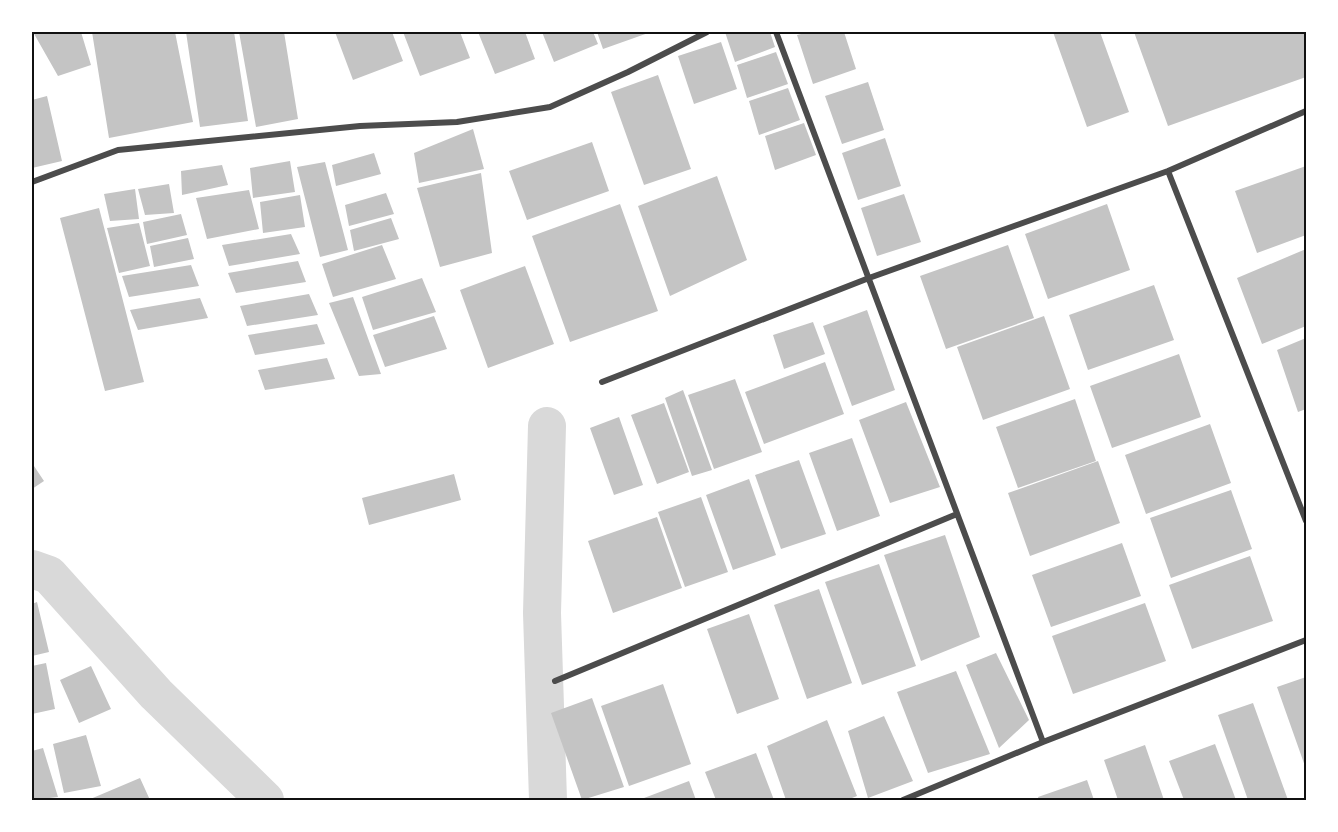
<svg xmlns="http://www.w3.org/2000/svg" width="1338" height="832" font-family="'Work Sans',sans-serif">
  <style>
    .lines { fill: none; stroke-linecap: round; stroke-linejoin: round }
    .canal { stroke: #d9d9d9; stroke-width: 38 }
    .building { fill: #c4c4c4 }
    .minor { stroke: #4c4c4c; stroke-width: 6 }
    .neatline { fill: none; stroke: #111; stroke-width: 2 }
  </style>
  <rect width="100%" height="100%" fill="#fff"/>
  <g class="lines">
    <path class="canal" d="M547,426L542,613L548,800
      M32,569L49,575L156,694L265,800"/>
  </g>
  <path class="building" d="M33,32H81L91,65L58,76Z
    M92,32H175L193,122L109,138Z
    M186,32H234L248,121L200,127Z
    M239,32H284L298,119L256,127Z
    M335,32H392L403,61L353,80Z
    M403,32H460L470,58L420,76Z
    M478,32H525L535,59L495,74Z
    M542,32H593L598,44L554,62Z
    M597,32H651L603,49Z
    M725,32H770L775,47L735,62Z
    M809,32H844L856,69L813,84L797,35Z
    M1053,32H1100L1129,112L1087,127Z
    M1134,32H1306V77L1168,126Z
    M721,42L737,89L694,104L678,56Z
    M776,52L788,84L747,98L737,65Z
    M658,75L691,169L644,185L611,92Z
    M868,82L884,130L842,144L825,96Z
    M788,88L800,120L759,135L749,101Z
    M47,96L62,161L32,168V100Z
    M804,123L816,155L775,170L765,136Z
    M473,129L484,169L419,183L414,153Z
    M885,138L901,186L858,200L842,153Z
    M592,142L609,191L527,220L509,171Z
    M374,153L381,174L336,186L332,165Z
    M290,161L295,192L253,198L250,168Z
    M325,162L348,250L320,257L297,167Z
    M222,165L228,185L182,195L181,171Z
    M1306,166V235L1257,253L1235,191Z
    M481,173L492,253L440,267L417,188Z
    M717,176L747,260L670,296L638,206Z
    M169,184L174,213L145,215L138,189Z
    M135,189L139,219L110,221L104,194Z
    M249,190L259,229L207,239L196,198Z
    M386,193L394,214L349,226L345,205Z
    M904,194L921,242L877,256L861,208Z
    M300,195L305,227L263,233L260,202Z
    M620,204L658,311L570,342L532,236Z
    M1107,204L1130,270L1048,299L1025,234Z
    M99,208L144,382L105,391L60,218Z
    M181,214L187,235L147,244L143,222Z
    M391,218L399,239L354,251L350,230Z
    M139,223L150,266L119,273L107,228Z
    M291,234L300,254L229,266L222,245Z
    M188,238L194,259L154,267L150,246Z
    M382,245L396,279L333,297L322,264Z
    M1008,245L1034,318L946,349L920,276Z
    M1306,249V326L1262,344L1237,278Z
    M298,261L306,282L236,293L228,273Z
    M191,265L199,286L129,297L122,276Z
    M525,266L554,344L488,368L460,290Z
    M422,278L436,312L373,330L362,297Z
    M1154,285L1174,340L1088,370L1069,315Z
    M309,294L318,315L247,326L240,306Z
    M353,297L381,374L359,376L329,303Z
    M200,298L208,318L138,330L130,310Z
    M867,310L895,390L852,406L823,326Z
    M434,316L447,349L385,367L373,335Z
    M1044,316L1070,389L983,420L957,347Z
    M813,322L825,354L784,369L773,335Z
    M317,324L325,344L255,355L248,335Z
    M1306,338V409L1298,412L1277,350Z
    M1179,354L1201,417L1112,448L1090,386Z
    M327,358L335,379L265,390L258,370Z
    M825,362L844,414L764,444L745,392Z
    M735,379L762,452L714,469L688,395Z
    M683,390L712,470L692,476L665,398Z
    M1075,399L1096,461L1018,488L996,427Z
    M906,402L940,487L890,503L859,420Z
    M664,403L689,472L657,484L631,415Z
    M619,417L643,485L614,495L590,428Z
    M1210,424L1231,483L1146,514L1125,455Z
    M852,438L880,516L837,531L809,453Z
    M799,460L826,534L781,549L755,475Z
    M1098,461L1120,523L1030,556L1008,493Z
    M32,463L44,481L32,489Z
    M454,474L461,500L369,525L362,498Z
    M749,479L776,555L733,570L706,495Z
    M1231,490L1252,549L1171,578L1150,518Z
    M701,497L728,572L685,587L658,512Z
    M657,517L682,588L613,613L588,541Z
    M945,535L980,637L921,661L884,555Z
    M1122,543L1141,596L1051,627L1032,575Z
    M1250,556L1273,621L1192,649L1169,585Z
    M879,564L916,666L862,685L825,582Z
    M819,589L852,683L807,699L774,605Z
    M37,602L49,652L32,656V604Z
    M1145,603L1166,661L1073,694L1052,636Z
    M749,614L779,699L737,714L707,629Z
    M996,653L1029,720L999,748L966,665Z
    M46,663L55,709L32,714V666Z
    M91,666L111,709L79,723L60,680Z
    M956,671L990,754L928,773L897,692Z
    M1306,677V769L1277,687Z
    M663,684L691,764L629,786L601,706Z
    M592,698L624,787L582,800L551,713Z
    M1253,703L1288,800H1248L1218,715Z
    M884,716L913,781L868,798L848,731Z
    M827,720L857,796L847,800H786L767,746Z
    M86,735L101,786L64,793L53,744Z
    M1215,744L1236,800H1184L1169,761Z
    M1145,745L1164,800H1118L1104,760Z
    M43,748L58,797L32,800V751Z
    M756,753L774,800H716L705,772Z
    M140,778L150,800H88Z
    M1087,780L1094,800H1039L1038,797Z
    M689,781L696,800H645L644,798Z"/>
  <g class="lines">
    <path class="minor" d="M776,32L1043,742
      M1168,171L1306,521
      M32,182L118,150L360,126L457,122L550,107L628,72L707,32
      M602,382L869,278L1168,171L1306,111
      M555,681L957,514
      M903,800L1043,742L1306,640"/>
  </g>
  <rect width="1338" height="832" fill="none" stroke="#ffffff" stroke-width="66"/>
  <rect x="33" y="33" width="1272" height="766" class="neatline"/>
</svg>
